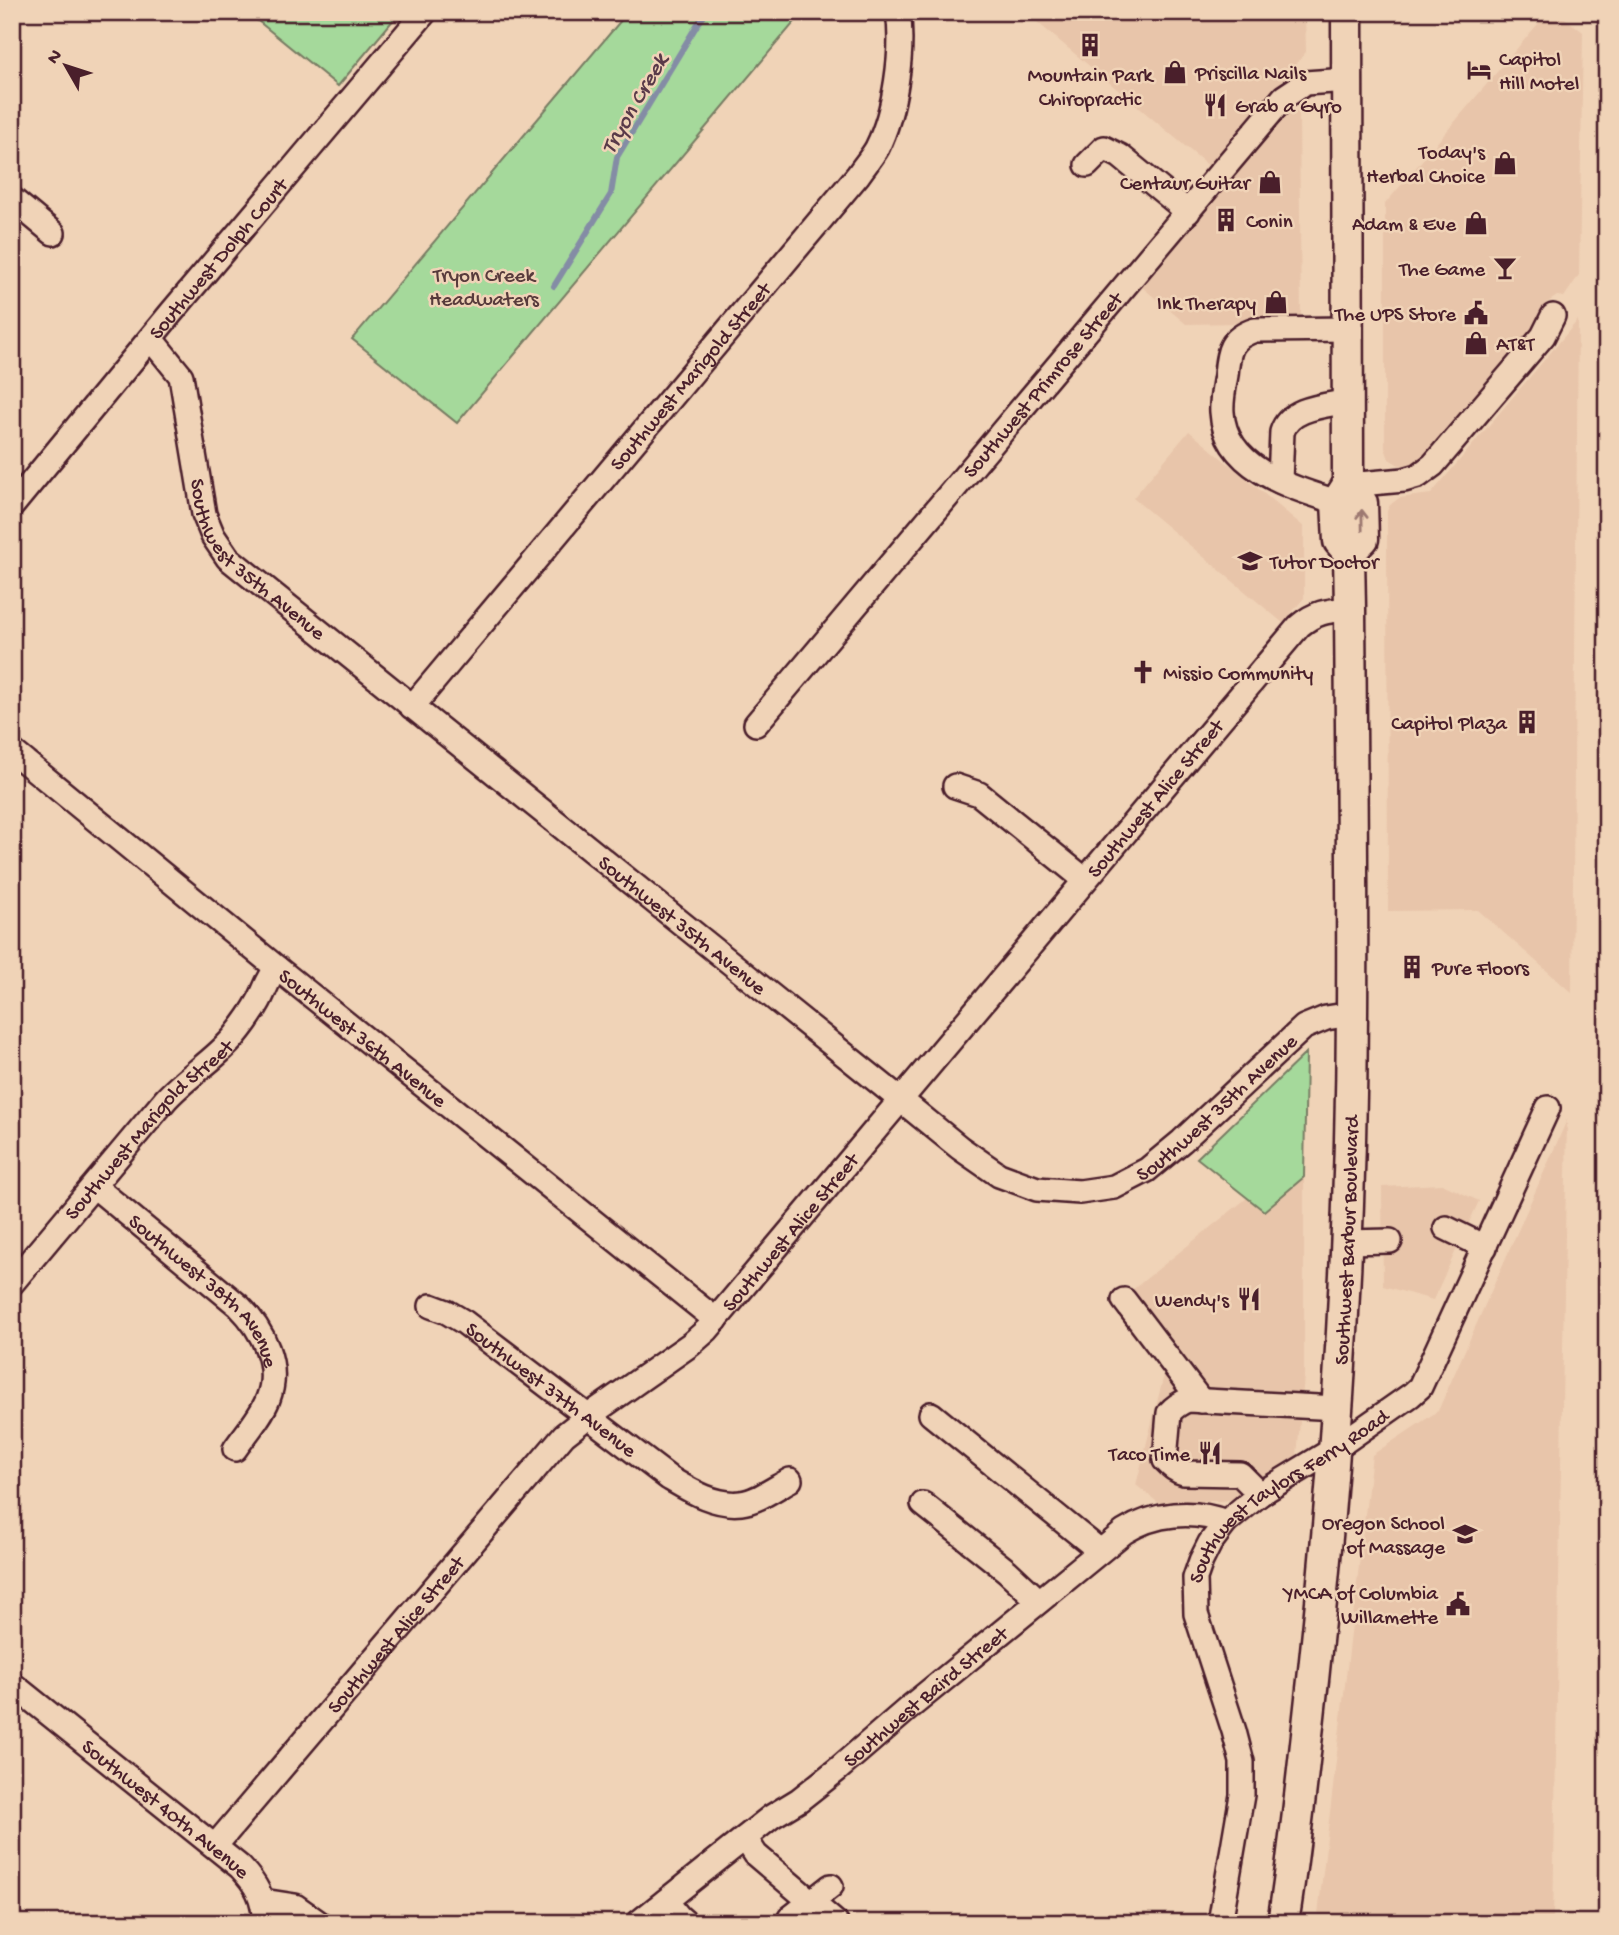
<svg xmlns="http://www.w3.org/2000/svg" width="1619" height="1935" font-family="'Gochi Hand',sans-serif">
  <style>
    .built { fill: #e8c5aa }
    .green { fill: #a5d99b; stroke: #787c63; stroke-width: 2 }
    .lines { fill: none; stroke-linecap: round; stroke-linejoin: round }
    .stream { stroke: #848ca5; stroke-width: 6 }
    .minor-casing { stroke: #4a1f2b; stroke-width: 28 }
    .major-casing { stroke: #4a1f2b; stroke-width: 35 }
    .minor { stroke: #f0d3b7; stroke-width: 23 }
    .major { stroke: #f0d3b7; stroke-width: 30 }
    .oneway { stroke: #9d7971 }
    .labels { text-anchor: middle; stroke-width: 5; stroke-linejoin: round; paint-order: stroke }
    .poi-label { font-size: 21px; fill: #4a1f2b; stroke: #f0d3b7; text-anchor: end }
    .street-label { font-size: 21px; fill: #4a1f2b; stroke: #f0d3b7 }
    .park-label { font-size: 21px; fill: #583b3c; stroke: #f0d3b7 }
    .water-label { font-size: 23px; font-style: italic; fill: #593a49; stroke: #f0d3b7 }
  </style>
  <rect width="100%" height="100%" fill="#f0d3b7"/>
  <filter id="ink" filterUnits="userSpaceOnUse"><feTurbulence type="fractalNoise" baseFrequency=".0143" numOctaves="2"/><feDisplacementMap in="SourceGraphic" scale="14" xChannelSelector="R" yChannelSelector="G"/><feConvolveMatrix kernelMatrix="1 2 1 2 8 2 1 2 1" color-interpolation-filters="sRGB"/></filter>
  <g filter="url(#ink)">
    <path class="built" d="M1025,12H1305L1306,52L1210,167Z
      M1548,12H1557L1583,32L1579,275L1564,297L1557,296L1545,304L1544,319L1421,465L1408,467L1399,465L1389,459L1385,448V204Z
      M1289,111H1299L1301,322L1186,324L1142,287Z
      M1578,320L1572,993L1478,910L1388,911L1387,511L1390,505L1399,498L1431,494Z
      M1189,431L1304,527V598L1283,623L1133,498Z
      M1567,1120L1553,1923H1317L1372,1455L1438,1411Z
      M1304,1177V1376L1297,1456L1238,1499L1220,1501H1177L1161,1505L1136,1485L1165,1371L1185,1361L1131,1291L1247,1198L1264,1211Z
      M1442,1184L1479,1201L1433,1300L1383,1286L1382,1187Z"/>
    <path class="green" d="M247,12H400L338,86Z
      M628,12H803L457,423L352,339Z
      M1306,1053L1304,1177L1264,1211L1197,1158Z"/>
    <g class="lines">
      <path class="stream" d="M554,286L611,194L617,157L697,25L707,12"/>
      <g class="minor-casing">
        <g id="minor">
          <path d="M1087,165L1104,148L1120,156L1188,212"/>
          <path d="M12,199L53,233"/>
          <path id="s1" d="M151,339L181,376L204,514L213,536L228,558L901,1100L960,1148L999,1175L1037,1189L1080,1192L1114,1187L1147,1170L1182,1141L1304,1027L1326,1018L1352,1014"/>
          <path d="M1280,481L1282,432C1290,407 1326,406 1348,401"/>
          <path d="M1348,485L1404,480L1418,476L1433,465L1543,336L1553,316"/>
          <path d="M1337,502C1293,488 1225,469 1222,412C1221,401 1224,387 1226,375C1228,351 1230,338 1255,330L1348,329"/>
          <path id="s2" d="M12,506L171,313L425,12"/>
          <path id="s3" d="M412,707L858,175C864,166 872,157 877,148C895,112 904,51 898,12"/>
          <path id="s4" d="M756,724L1284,97L1305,83L1348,80"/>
          <path id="s5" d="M12,751L277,968L716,1320"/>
          <path d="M955,786L979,794L1084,879"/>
          <path id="s6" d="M94,1186L239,1306C263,1330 281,1366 268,1399C261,1417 246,1433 235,1449"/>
          <path d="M1446,1228L1485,1247"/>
          <path d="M1346,1242L1390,1241"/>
          <path id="s7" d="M12,1283L166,1099C187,1076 214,1061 234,1037C243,1026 252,1014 259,1001C265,990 268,978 277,968"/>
          <path d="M1124,1300L1201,1401"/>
          <path id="s8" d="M431,1306L447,1312L464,1322L669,1478C691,1491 715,1506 741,1503C758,1501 775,1488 790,1480"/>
          <path d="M931,1414L1100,1551"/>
          <path d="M1260,1494L1240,1474L1184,1473C1175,1471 1171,1466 1165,1460L1169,1413C1175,1406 1180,1403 1188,1400L1337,1408"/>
          <path d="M923,1504L1007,1571L1039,1601"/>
          <path id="s9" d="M12,1684L240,1867C256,1884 265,1898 264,1923"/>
          <path d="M745,1838L756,1855L836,1923"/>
          <path id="s10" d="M215,1846L564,1435L587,1417L691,1344L707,1330L1299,626C1317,611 1328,611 1350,609"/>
          <path d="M263,1901L295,1906L319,1923"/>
          <path d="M666,1901L679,1917L686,1923"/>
          <path d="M790,1918L831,1886"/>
          <path id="s11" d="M638,1923L771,1817L799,1800L837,1770L910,1707L1124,1532C1154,1513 1193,1509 1226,1522"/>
          <path id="s12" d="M1220,1923L1242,1795V1762L1234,1731L1196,1614L1195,1578L1201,1561L1210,1543L1226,1522L1260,1494L1334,1449L1411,1395L1420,1387L1548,1108"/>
        </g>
      </g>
      <g class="major-casing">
        <g id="major">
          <path d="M1348,485L1362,503L1363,539L1349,553"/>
          <path id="s13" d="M1283,1923C1296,1842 1304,1761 1313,1680C1337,1459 1351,1236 1352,1013C1353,879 1351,744 1350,609L1349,553L1339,541L1337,502L1348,485L1347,12"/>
        </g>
      </g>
      <use href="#minor" class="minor"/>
      <use href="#major" class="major"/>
    </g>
    <defs><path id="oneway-shaft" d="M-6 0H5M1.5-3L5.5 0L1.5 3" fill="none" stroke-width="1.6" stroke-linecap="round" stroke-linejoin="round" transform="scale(1.75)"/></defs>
    <use class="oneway" href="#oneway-shaft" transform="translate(1362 520) rotate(-91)"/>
  </g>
  <defs>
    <g id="building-bare" transform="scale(1.89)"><path d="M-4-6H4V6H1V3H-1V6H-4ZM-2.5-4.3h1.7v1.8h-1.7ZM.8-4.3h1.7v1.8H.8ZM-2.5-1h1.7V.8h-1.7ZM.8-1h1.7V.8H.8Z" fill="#4a1f2b" stroke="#f0d3b7" stroke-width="2.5" paint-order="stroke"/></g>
    <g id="hotel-bare" transform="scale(1.89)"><path d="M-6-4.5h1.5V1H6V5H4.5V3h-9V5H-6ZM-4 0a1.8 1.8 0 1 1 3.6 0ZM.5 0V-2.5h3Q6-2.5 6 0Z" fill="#4a1f2b" stroke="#f0d3b7" stroke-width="2.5" paint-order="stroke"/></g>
    <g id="shop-bare" transform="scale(1.89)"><path d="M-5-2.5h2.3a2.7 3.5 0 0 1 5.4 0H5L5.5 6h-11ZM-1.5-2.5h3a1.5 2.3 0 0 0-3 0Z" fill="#4a1f2b" stroke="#f0d3b7" stroke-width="2.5" paint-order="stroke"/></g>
    <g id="restaurant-bare" transform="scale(1.89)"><path d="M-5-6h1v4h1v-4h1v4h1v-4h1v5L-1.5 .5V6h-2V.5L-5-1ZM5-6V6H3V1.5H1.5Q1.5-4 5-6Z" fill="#4a1f2b" stroke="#f0d3b7" stroke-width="2.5" paint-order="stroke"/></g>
    <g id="bar-bare" transform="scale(1.89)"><path d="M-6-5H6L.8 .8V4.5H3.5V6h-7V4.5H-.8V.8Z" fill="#4a1f2b" stroke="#f0d3b7" stroke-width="2.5" paint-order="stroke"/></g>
    <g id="civic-bare" transform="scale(1.89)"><path d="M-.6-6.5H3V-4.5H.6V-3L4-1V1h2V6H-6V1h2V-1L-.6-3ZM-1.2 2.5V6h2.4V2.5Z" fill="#4a1f2b" stroke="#f0d3b7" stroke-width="2.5" paint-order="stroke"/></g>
    <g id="school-bare" transform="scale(1.89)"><path d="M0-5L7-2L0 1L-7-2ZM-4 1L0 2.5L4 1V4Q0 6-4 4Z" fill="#4a1f2b" stroke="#f0d3b7" stroke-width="2.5" paint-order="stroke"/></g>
    <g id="church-bare" transform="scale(1.89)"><path d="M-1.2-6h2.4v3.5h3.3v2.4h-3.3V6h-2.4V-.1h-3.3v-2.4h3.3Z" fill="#4a1f2b" stroke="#f0d3b7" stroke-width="2.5" paint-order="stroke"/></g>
  </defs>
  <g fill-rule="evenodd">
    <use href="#building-bare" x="1090" y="45"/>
    <use href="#hotel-bare" x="1479" y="70"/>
    <use href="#shop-bare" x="1175" y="72"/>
    <use href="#restaurant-bare" x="1215" y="105"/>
    <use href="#shop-bare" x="1505" y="163"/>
    <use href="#shop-bare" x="1270" y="182"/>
    <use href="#building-bare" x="1226" y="220"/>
    <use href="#shop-bare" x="1476" y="223"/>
    <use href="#bar-bare" x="1505" y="268"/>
    <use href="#shop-bare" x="1276" y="302"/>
    <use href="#civic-bare" x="1476" y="313"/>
    <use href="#shop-bare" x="1476" y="343"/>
    <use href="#school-bare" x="1250" y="561"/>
    <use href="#church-bare" x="1143" y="672"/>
    <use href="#building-bare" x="1527" y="722"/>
    <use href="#building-bare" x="1412" y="967"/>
    <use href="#restaurant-bare" x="1249" y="1299"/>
    <use href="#restaurant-bare" x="1210" y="1453"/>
    <use href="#school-bare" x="1465" y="1534"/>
    <use href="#civic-bare" x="1458" y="1604"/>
  </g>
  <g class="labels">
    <g class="poi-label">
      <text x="1499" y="65" text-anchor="start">Capitol<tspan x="1499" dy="24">Hill Motel</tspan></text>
      <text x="1195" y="79" text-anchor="start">Priscilla Nails</text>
      <text x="1090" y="81" text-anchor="middle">Mountain Park<tspan x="1090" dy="24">Chiropractic</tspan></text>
      <text x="1235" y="112" text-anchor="start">Grab a Gyro</text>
      <text x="1485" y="158">Today's<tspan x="1485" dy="24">Herbal Choice</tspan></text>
      <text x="1250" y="189">Centaur Guitar</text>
      <text x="1246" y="227" text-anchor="start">Conin</text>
      <text x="1456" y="230">Adam &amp; Eve</text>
      <text x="1485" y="275">The Game</text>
      <text x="1256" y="309">Ink Therapy</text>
      <text x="1456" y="320">The UPS Store</text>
      <text x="1496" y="350" text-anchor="start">AT&amp;T</text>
      <text x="1270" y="568" text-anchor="start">Tutor Doctor</text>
      <text x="1163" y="679" text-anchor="start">Missio Community</text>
      <text x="1507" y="729">Capitol Plaza</text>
      <text x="1432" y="974" text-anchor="start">Pure Floors</text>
      <text x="1229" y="1306">Wendy's</text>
      <text x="1190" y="1460">Taco Time</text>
      <text x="1445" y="1529">Oregon School<tspan x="1445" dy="24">of Massage</tspan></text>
      <text x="1438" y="1599">YMCA of Columbia<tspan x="1438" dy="24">Willamette</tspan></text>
    </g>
    <g class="street-label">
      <text dy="7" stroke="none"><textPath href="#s2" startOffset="322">Southwest Dolph Court</textPath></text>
      <text dy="7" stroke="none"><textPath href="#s3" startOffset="432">Southwest Marigold Street</textPath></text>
      <text dy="7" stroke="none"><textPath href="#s4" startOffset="444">Southwest Primrose Street</textPath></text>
      <text dy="7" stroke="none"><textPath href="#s1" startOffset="256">Southwest 35th Avenue</textPath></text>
      <text dy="7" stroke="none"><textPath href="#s10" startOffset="1412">Southwest Alice Street</textPath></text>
      <text dy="7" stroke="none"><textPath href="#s1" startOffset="822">Southwest 35th Avenue</textPath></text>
      <text dy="7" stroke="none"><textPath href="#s5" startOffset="453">Southwest 36th Avenue</textPath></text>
      <text dy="7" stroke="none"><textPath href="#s1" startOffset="1474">Southwest 35th Avenue</textPath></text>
      <text dy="7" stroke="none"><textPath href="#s7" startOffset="206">Southwest Marigold Street</textPath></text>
      <text dy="7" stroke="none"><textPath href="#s10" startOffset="845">Southwest Alice Street</textPath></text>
      <text dy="7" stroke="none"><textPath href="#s13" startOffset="686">Southwest Barbur Boulevard</textPath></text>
      <text dy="7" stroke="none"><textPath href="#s6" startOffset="154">Southwest 38th Avenue</textPath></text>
      <text dy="7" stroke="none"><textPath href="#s8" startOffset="147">Southwest 37th Avenue</textPath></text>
      <text dy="7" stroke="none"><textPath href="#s12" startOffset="481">Southwest Taylors Ferry Road</textPath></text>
      <text dy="7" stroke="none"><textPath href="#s10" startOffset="278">Southwest Alice Street</textPath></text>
      <text dy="7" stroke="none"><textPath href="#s11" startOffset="366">Southwest Baird Street</textPath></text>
      <text dy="7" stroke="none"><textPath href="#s9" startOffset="198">Southwest 40th Avenue</textPath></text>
    </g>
    <g class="park-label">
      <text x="484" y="281">Tryon Creek<tspan x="484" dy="24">Headwaters</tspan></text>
    </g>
    <g class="water-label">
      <text transform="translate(633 103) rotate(-60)" y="8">Tryon Creek</text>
    </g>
  </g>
  <rect width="1619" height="1935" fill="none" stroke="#f0d3b7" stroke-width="42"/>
  <rect x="21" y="21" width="1577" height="1893" fill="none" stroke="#4a1f2b" stroke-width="2.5" filter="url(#ink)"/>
  <g transform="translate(66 66) rotate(309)" stroke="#f0d3b7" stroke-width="5" paint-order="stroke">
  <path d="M0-5L12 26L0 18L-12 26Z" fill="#4a1f2b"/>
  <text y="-10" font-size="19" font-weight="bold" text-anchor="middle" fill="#4a1f2b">N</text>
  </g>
</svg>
